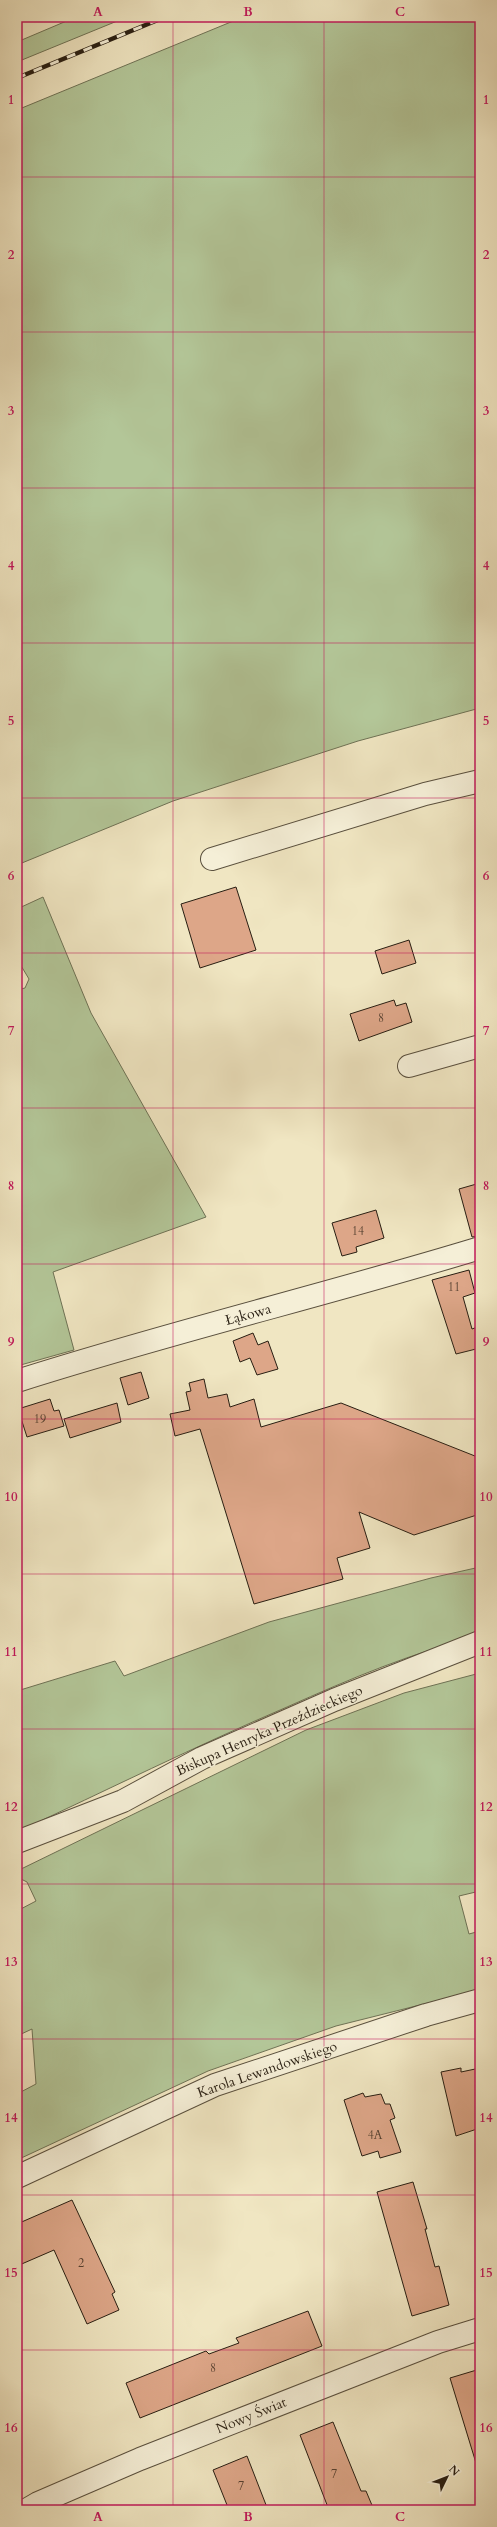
<svg xmlns="http://www.w3.org/2000/svg" width="497" height="2527" font-family="Cardo,serif">
  <style>
    .green { fill: #b3c698; stroke: #6e7255 }
    .building { fill: #dda688; stroke: #281e12 }
    .lines { fill: none; stroke-linecap: round; stroke-linejoin: round }
    .minor-casing { stroke: #5a503e; stroke-width: 24 }
    .minor { stroke: #f5efd7; stroke-width: 22 }
    .rail-casing { stroke: #281e12; stroke-width: 4.5 }
    .rail { stroke: #f5efd7; stroke-width: 3; stroke-dasharray: 9; stroke-linecap: butt }
    .grid { fill: none; stroke: #c2185b; stroke-width: 1; stroke-opacity: 0.55 }
    .labels { text-anchor: middle; stroke-width: 3; stroke-linejoin: round; paint-order: stroke }
    .number-label { font-size: 12px; fill: #554030 }
    .street-label { font-size: 14px; fill: #281e12; stroke: #f5efd7 }
    .neatline { fill: none; stroke: #c2185b; stroke-width: 1.5 }
    .grid-label { font-size: 13px; text-anchor: middle; font-weight: bold; fill: #c2185b }
  </style>
  <rect width="100%" height="100%" fill="#f0e6c2"/>
  <filter id="stains"><feTurbulence type="fractalNoise" baseFrequency=".005" numOctaves="4"/><feColorMatrix values="0 0 0 0 .2 0 0 0 0 .09 0 0 0 0 .02 0 0 0 .5 -.17"/></filter>
  <radialGradient id="worn" r=".72"><stop offset=".6" stop-color="#630" stop-opacity="0"/><stop offset="1" stop-color="#630" stop-opacity=".3"/></radialGradient>
  <path class="green" d="M76,17H127L17,62V42Z
    M243,17H480V708L358,741L173,801L17,865V110Z
    M43,897L91,1013L206,1217L53,1272L74,1350L17,1366V990L25,988L29,979L17,959V909Z
    M480,1567V1636C413,1652 350,1679 287,1707C196,1746 107,1790 17,1832V1691L115,1661L124,1676L269,1622L431,1578Z
    M480,1673V1891L459,1896L469,1934L480,1931V1990L336,2026L208,2071L17,2160V2094L36,2084L32,2029L17,2036V1911L36,1901L27,1882L17,1877V1871L306,1730L404,1693Z"/>
  <path class="building" d="M236,887L256,950L200,968L181,904Z
    M409,940L416,963L382,974L375,951Z
    M394,1000L396,1006L406,1003L412,1022L359,1041L350,1014Z
    M480,1183V1236L472,1237L459,1189Z
    M376,1210L384,1238L356,1247L357,1252L342,1256L332,1223Z
    M469,1270L475,1293L463,1297L472,1329L480,1326V1348L456,1354L432,1280Z
    M253,1333L258,1345L268,1341L278,1369L257,1375L250,1358L240,1362L233,1341Z
    M141,1372L149,1398L128,1405L120,1378Z
    M204,1379L208,1398L227,1394L230,1407L254,1399L261,1427L341,1403L480,1458V1514L414,1535L359,1512L370,1548L337,1558L343,1579L254,1604L200,1429L175,1436L170,1414L190,1410L186,1392L191,1391L189,1383Z
    M50,1399L54,1411L59,1410L64,1426L27,1437L18,1409Z
    M117,1403L121,1422L70,1438L64,1419Z
    M461,2068V2072L480,2068V2128L456,2136L441,2072Z
    M363,2093L365,2097L381,2094L385,2104H390L395,2118L390,2120L401,2152L380,2158L378,2151L362,2156L344,2100Z
    M413,2182L427,2229H425L435,2267L439,2266L449,2305L412,2316L377,2192Z
    M72,2200L115,2292L112,2294L119,2310L87,2324L54,2250L17,2266V2224Z
    M308,2311L322,2346L140,2418L126,2383L206,2351L209,2354L239,2343L236,2338Z
    M480,2369V2463H476L450,2378Z
    M333,2422L361,2491H366L374,2510H329L300,2435Z
    M247,2456L268,2510H229L213,2470Z"/>
  <g class="lines">
    <g class="minor-casing">
      <path id="minor" d="M212,859L425,794L480,781
        M409,1066L480,1046
        M17,1381C170,1332 326,1295 480,1248
        M17,1842L123,1801L202,1758L334,1700L480,1642
        M17,2177L215,2085L426,2015L480,2000
        M26,2510L38,2503L140,2459L438,2342L480,2329"/>
    </g>
    <use href="#minor" class="minor"/>
    <g class="rail-casing">
      <path id="rail" d="M17,78L165,17"/>
    </g>
    <use href="#rail" class="rail"/>
  </g>
  <path class="grid" d="M173,17V2510M324,17V2510M17,177H480M17,332H480M17,488H480M17,643H480M17,798H480M17,953H480M17,1108H480M17,1264H480M17,1419H480M17,1574H480M17,1729H480M17,1884H480M17,2039H480M17,2195H480M17,2350H480"/>
  <g class="labels">
    <g class="number-label">
      <text x="381" y="1022">8</text>
      <text x="358" y="1235">14</text>
      <text x="454" y="1291">11</text>
      <text x="40" y="1423">19</text>
      <text x="375" y="2139">4A</text>
      <text x="81" y="2267">2</text>
      <text x="213" y="2372">8</text>
      <text x="334" y="2478">7</text>
      <text x="241" y="2490">7</text>
    </g>
    <g class="street-label">
      <text transform="translate(248 1314) rotate(-15)" y="5">Łąkowa</text>
      <text transform="translate(269 1730) rotate(-24)" y="5">Biskupa Henryka Przeździeckiego</text>
      <text transform="translate(267 2069) rotate(-19)" y="5">Karola Lewandowskiego</text>
      <text transform="translate(251 2415) rotate(-22)" y="5">Nowy Świat</text>
    </g>
  </g>
  <rect width="497" height="2527" fill="none" stroke="#f0e6c2" stroke-width="44"/>
  <g transform="translate(447 2477) rotate(47)" stroke="#f5efd7" stroke-width="3" paint-order="stroke">
  <path d="M0-3L7 15L0 10L-7 15Z" fill="#281e12"/>
  <text y="-6" font-size="11" font-weight="bold" text-anchor="middle" fill="#281e12">N</text>
  </g>
  <rect x="22" y="22" width="453" height="2483" class="neatline"/>
  <g class="grid-label">
    <text x="98" y="16">A</text>
    <text x="248" y="16">B</text>
    <text x="400" y="16">C</text>
    <text x="11" y="104">1</text>
    <text x="486" y="104">1</text>
    <text x="11" y="259">2</text>
    <text x="486" y="259">2</text>
    <text x="11" y="415">3</text>
    <text x="486" y="415">3</text>
    <text x="11" y="570">4</text>
    <text x="486" y="570">4</text>
    <text x="11" y="725">5</text>
    <text x="486" y="725">5</text>
    <text x="11" y="880">6</text>
    <text x="486" y="880">6</text>
    <text x="11" y="1035">7</text>
    <text x="486" y="1035">7</text>
    <text x="11" y="1190">8</text>
    <text x="486" y="1190">8</text>
    <text x="11" y="1346">9</text>
    <text x="486" y="1346">9</text>
    <text x="11" y="1501">10</text>
    <text x="486" y="1501">10</text>
    <text x="11" y="1656">11</text>
    <text x="486" y="1656">11</text>
    <text x="11" y="1811">12</text>
    <text x="486" y="1811">12</text>
    <text x="11" y="1966">13</text>
    <text x="486" y="1966">13</text>
    <text x="11" y="2122">14</text>
    <text x="486" y="2122">14</text>
    <text x="11" y="2277">15</text>
    <text x="486" y="2277">15</text>
    <text x="11" y="2432">16</text>
    <text x="486" y="2432">16</text>
    <text x="98" y="2521">A</text>
    <text x="248" y="2521">B</text>
    <text x="400" y="2521">C</text>
  </g>
  <rect width="100%" height="100%" filter="url(#stains)"/>
  <rect width="100%" height="100%" fill="url(#worn)"/>
</svg>
